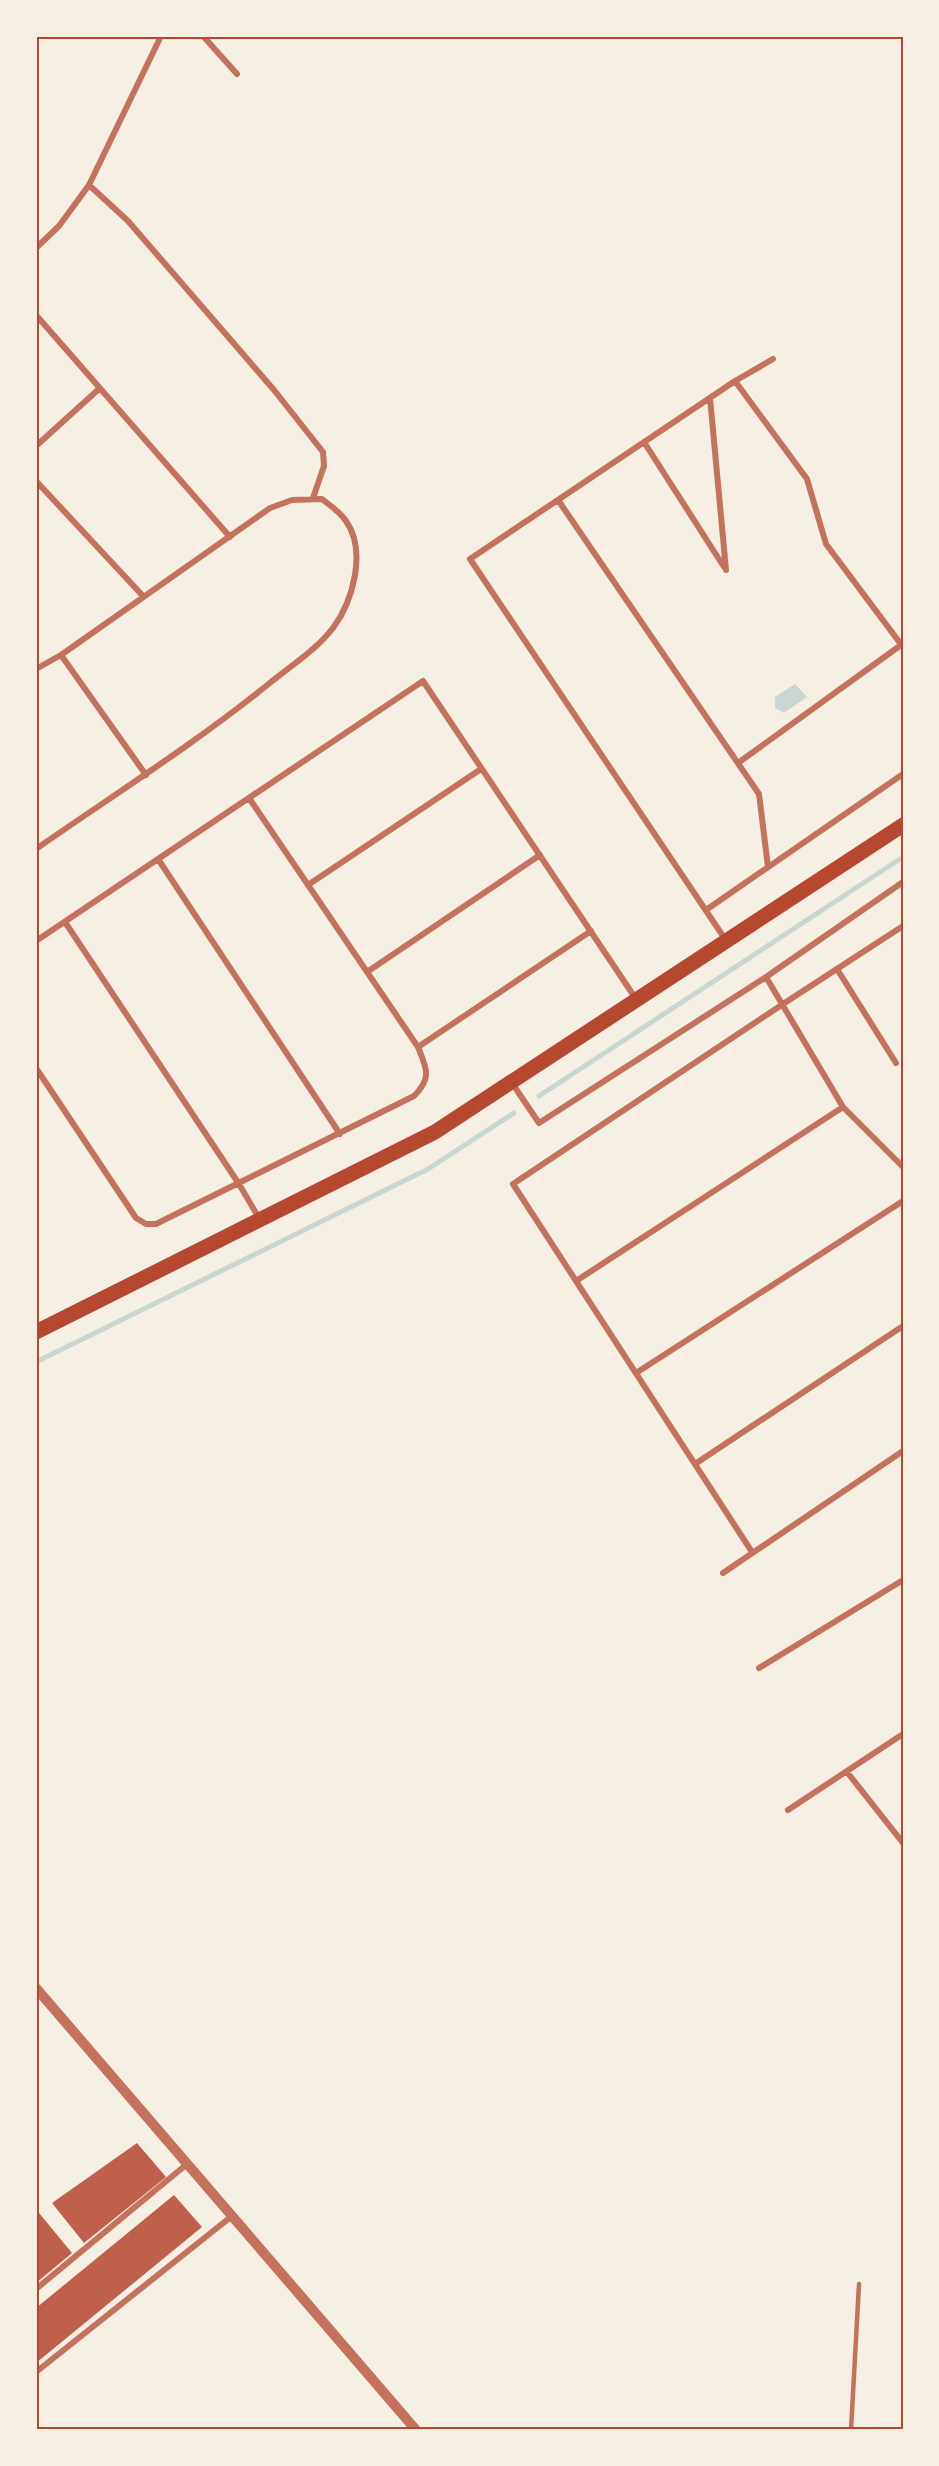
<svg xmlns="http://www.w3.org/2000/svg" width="939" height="2466" font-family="'Fira Sans',sans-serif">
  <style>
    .water { fill: #c9d6d2 }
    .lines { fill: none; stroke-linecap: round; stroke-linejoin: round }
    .stream { stroke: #c9d6d2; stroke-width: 5 }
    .building { fill: #bf614a }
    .service { stroke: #c5725c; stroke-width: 4.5 }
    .minor { stroke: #c5725c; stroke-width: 6 }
    .tertiary { stroke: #c5725c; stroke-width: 10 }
    .primary { stroke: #b5482f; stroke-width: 15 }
    .neatline { fill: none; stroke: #b5482f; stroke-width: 2 }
  </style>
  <rect width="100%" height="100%" fill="#f6efe4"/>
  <path class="water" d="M795,684L807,697L784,713L775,708V697Z"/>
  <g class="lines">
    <path class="stream" d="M539,1096L903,857
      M36,1362L428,1169L514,1113"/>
  </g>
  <path class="building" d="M137,2143L166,2177L84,2243L52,2203Z
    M174,2195L202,2227L36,2363V2308Z
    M39,2213L72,2253L36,2283V2215Z"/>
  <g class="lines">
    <path class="service" d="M851,2430L859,2284"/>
    <path class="minor" d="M203,36L237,74
      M89,185L128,221L274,390L323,452L324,466L313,498
      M36,248L59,226L89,185L161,36
      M36,315L230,537
      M735,381L807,479L826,544L903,647
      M710,398L726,570
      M644,442L724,567
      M36,446L100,388
      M36,481L143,596
      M558,500L759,794L768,867
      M61,655L146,775
      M36,669L61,655L270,508L292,500L322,499C331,506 340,512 346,521C367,551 353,601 333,628C316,650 292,665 271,682C196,743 115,794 36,849
      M738,763L901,645
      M158,859L340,1134
      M308,885L481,769
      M706,910L903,774
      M65,922L239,1184L260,1220
      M725,939L470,559L735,381L773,359
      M36,941L423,681L636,999
      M837,969L896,1063
      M367,972L540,855
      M766,977L843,1107L903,1167
      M418,1047L591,931
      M36,1068L136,1218L146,1224H156L414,1096C432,1078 427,1069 418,1047L249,798
      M512,1083L539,1123L766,977L903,882
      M576,1281L843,1107
      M636,1373L903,1201
      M695,1464L903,1326
      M752,1552L513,1184L783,1004L903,926
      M723,1573L903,1451
      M759,1668L903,1580
      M847,1772L903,1843
      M788,1810L903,1734
      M36,2289L187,2164
      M36,2372L232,2216"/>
    <path class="tertiary" d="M36,1988L416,2430"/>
    <path class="primary" d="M36,1332L435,1132L903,825"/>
  </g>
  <rect width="939" height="2466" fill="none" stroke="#f6efe4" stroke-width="75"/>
  <rect x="38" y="38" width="864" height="2390" class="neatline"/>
</svg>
